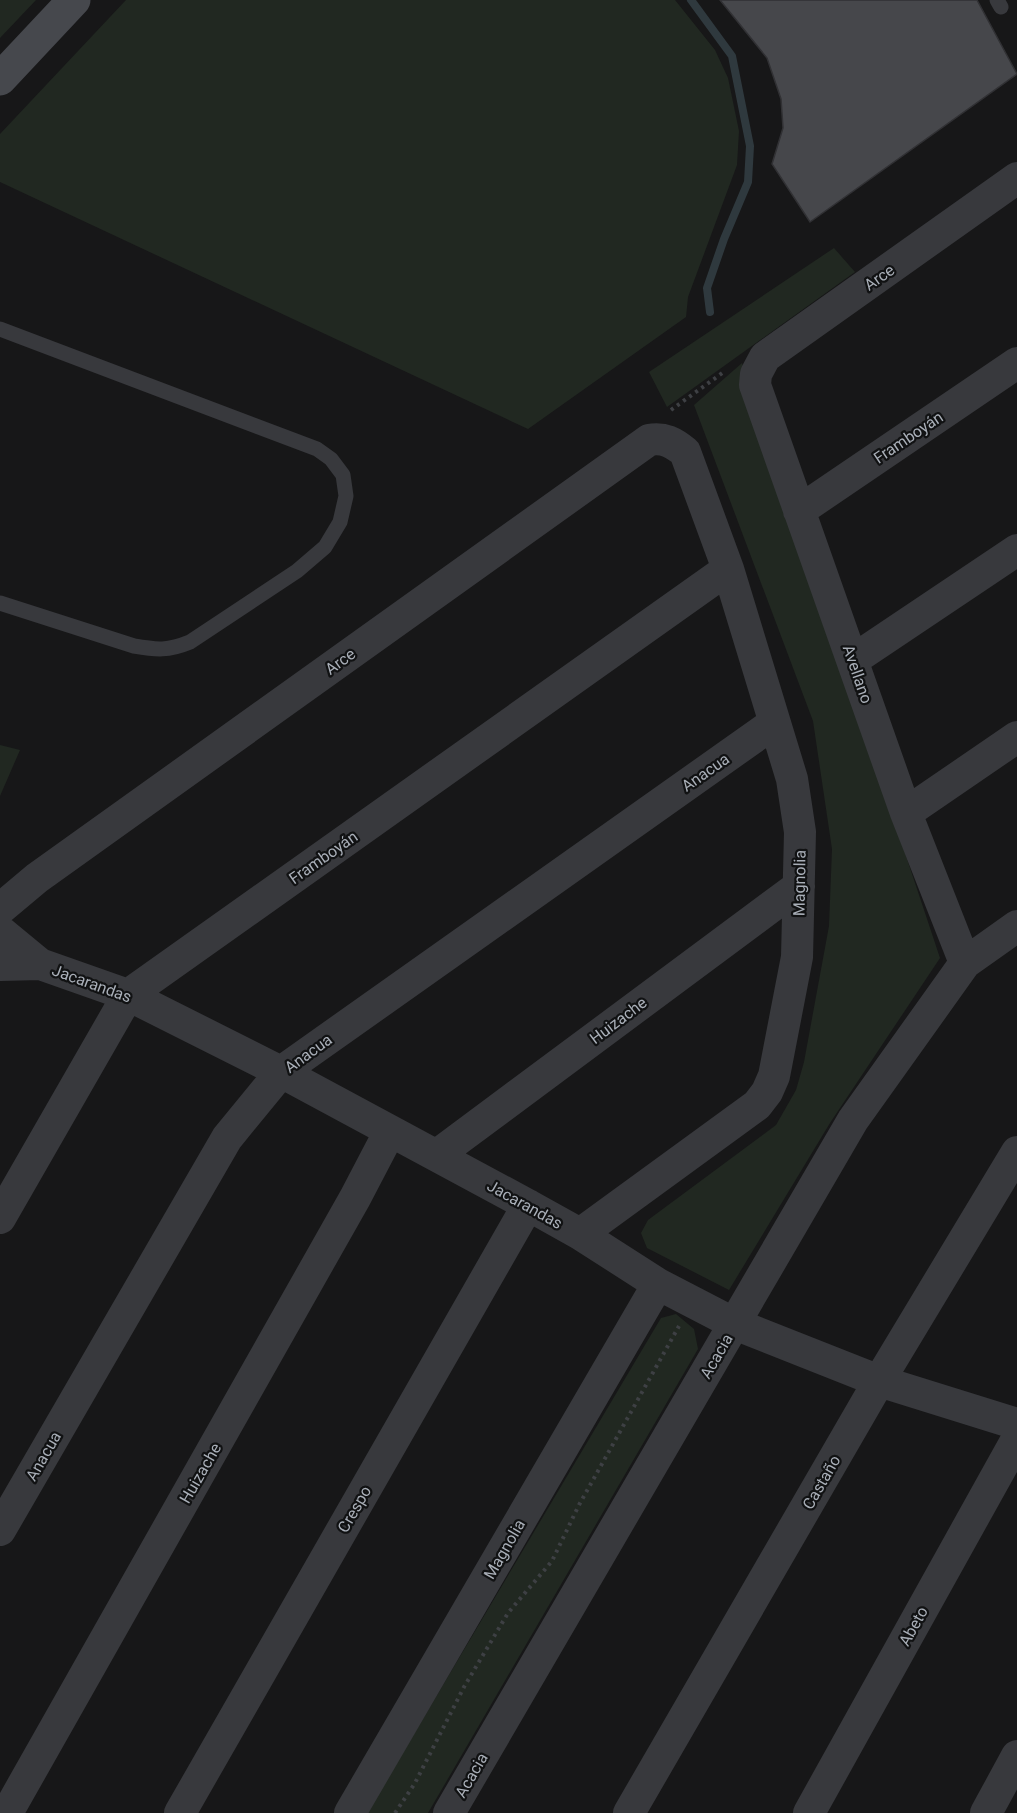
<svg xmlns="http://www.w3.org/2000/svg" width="1017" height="1813" font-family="Roboto,sans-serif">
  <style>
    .green { fill: #212821 }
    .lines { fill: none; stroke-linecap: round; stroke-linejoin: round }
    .stream { stroke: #2f393e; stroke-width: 8 }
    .building { fill: #46474b; stroke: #313134; stroke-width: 1.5 }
    .path { stroke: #3e4044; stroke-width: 4; stroke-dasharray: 3 4.5; stroke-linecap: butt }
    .lane { stroke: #38393d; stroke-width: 15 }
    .street { stroke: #38393d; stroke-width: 32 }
    .secondary { stroke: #46484d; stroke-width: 33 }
    .labels { text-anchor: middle; stroke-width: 4.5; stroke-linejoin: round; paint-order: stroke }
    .street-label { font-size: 16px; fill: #a9afb8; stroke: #111213 }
  </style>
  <rect width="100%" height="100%" fill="#171718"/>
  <path class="green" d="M0,0H36L0,38Z
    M126,0H675L715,50L728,78L739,131L737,165L688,297L686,317L528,429L0,182V134Z
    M834,248L855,272L667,407L649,372Z
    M742,363L940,958L830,1123L729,1290L647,1248L641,1233L648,1220L776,1125L796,1090L804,1062L829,926L832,849L813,721L694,405Z
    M0,745L20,750L0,796Z
    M676,1314L694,1329L698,1349L428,1813H367L661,1318Z"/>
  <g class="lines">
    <path class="stream" d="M691,0L732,56L750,146L748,182L724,239L707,288L710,312"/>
  </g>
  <path class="building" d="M720,0H977L1017,74L810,222L772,164L783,128L781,99L767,58Z"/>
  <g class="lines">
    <path class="path" d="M671,410L725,371
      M395,1813L415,1783L464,1687L508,1613L552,1561L579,1505L679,1326"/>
    <path class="lane" d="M997,0L1001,7
      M0,329L317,449L331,459L343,475L346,496L340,522L325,547L297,571L190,642C168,651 157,650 134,646L0,603"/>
    <path class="street" d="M799,511L1017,363
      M853,660L1017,550
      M906,813L1017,737
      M0,909L37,878L649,440C664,437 674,443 685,452L728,569L792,779L800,832L797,957L774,1076L767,1092L757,1105L580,1234
      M0,931L40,964L128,995L281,1072L528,1205L580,1234L658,1284L735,1324L879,1381L1017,1424
      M965,963L906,813L755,385L756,374L765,357L1017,178
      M0,965L40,964
      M437,1155L799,886
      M0,1218L128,995L728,569
      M0,1530L227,1138L281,1072L774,723
      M7,1813L355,1198L390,1131
      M180,1813L528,1205
      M350,1813L658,1284
      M449,1813L853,1120L965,963L1017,926
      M629,1813L879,1381L1017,1152
      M809,1813L1017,1439
      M986,1813L1017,1756"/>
    <path class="secondary" d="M0,79L74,0"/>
  </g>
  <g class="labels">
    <g class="street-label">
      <text transform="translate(879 277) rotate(-35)" y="6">Arce</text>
      <text transform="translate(908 437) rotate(-34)" y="6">Framboyán</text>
      <text transform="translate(340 661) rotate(-36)" y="6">Arce</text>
      <text transform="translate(858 674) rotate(71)" y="6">Avellano</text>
      <text transform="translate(705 772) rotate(-35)" y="6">Anacua</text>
      <text transform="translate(323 857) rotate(-35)" y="6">Framboyán</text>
      <text transform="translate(799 883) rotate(-89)" y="6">Magnolia</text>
      <text transform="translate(92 983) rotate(20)" y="6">Jacarandas</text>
      <text transform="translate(618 1020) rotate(-37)" y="6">Huizache</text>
      <text transform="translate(308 1053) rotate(-36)" y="6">Anacua</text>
      <text transform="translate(525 1204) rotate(29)" y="6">Jacarandas</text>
      <text transform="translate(716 1356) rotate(-60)" y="6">Acacia</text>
      <text transform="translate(43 1456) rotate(-60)" y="6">Anacua</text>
      <text transform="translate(200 1473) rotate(-60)" y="6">Huizache</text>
      <text transform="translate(821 1482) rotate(-60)" y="6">Castaño</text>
      <text transform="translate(354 1509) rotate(-60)" y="6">Crespo</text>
      <text transform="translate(504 1549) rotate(-60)" y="6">Magnolia</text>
      <text transform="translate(913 1626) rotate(-61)" y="6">Abeto</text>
      <text transform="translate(471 1775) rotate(-60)" y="6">Acacia</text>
    </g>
  </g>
</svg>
